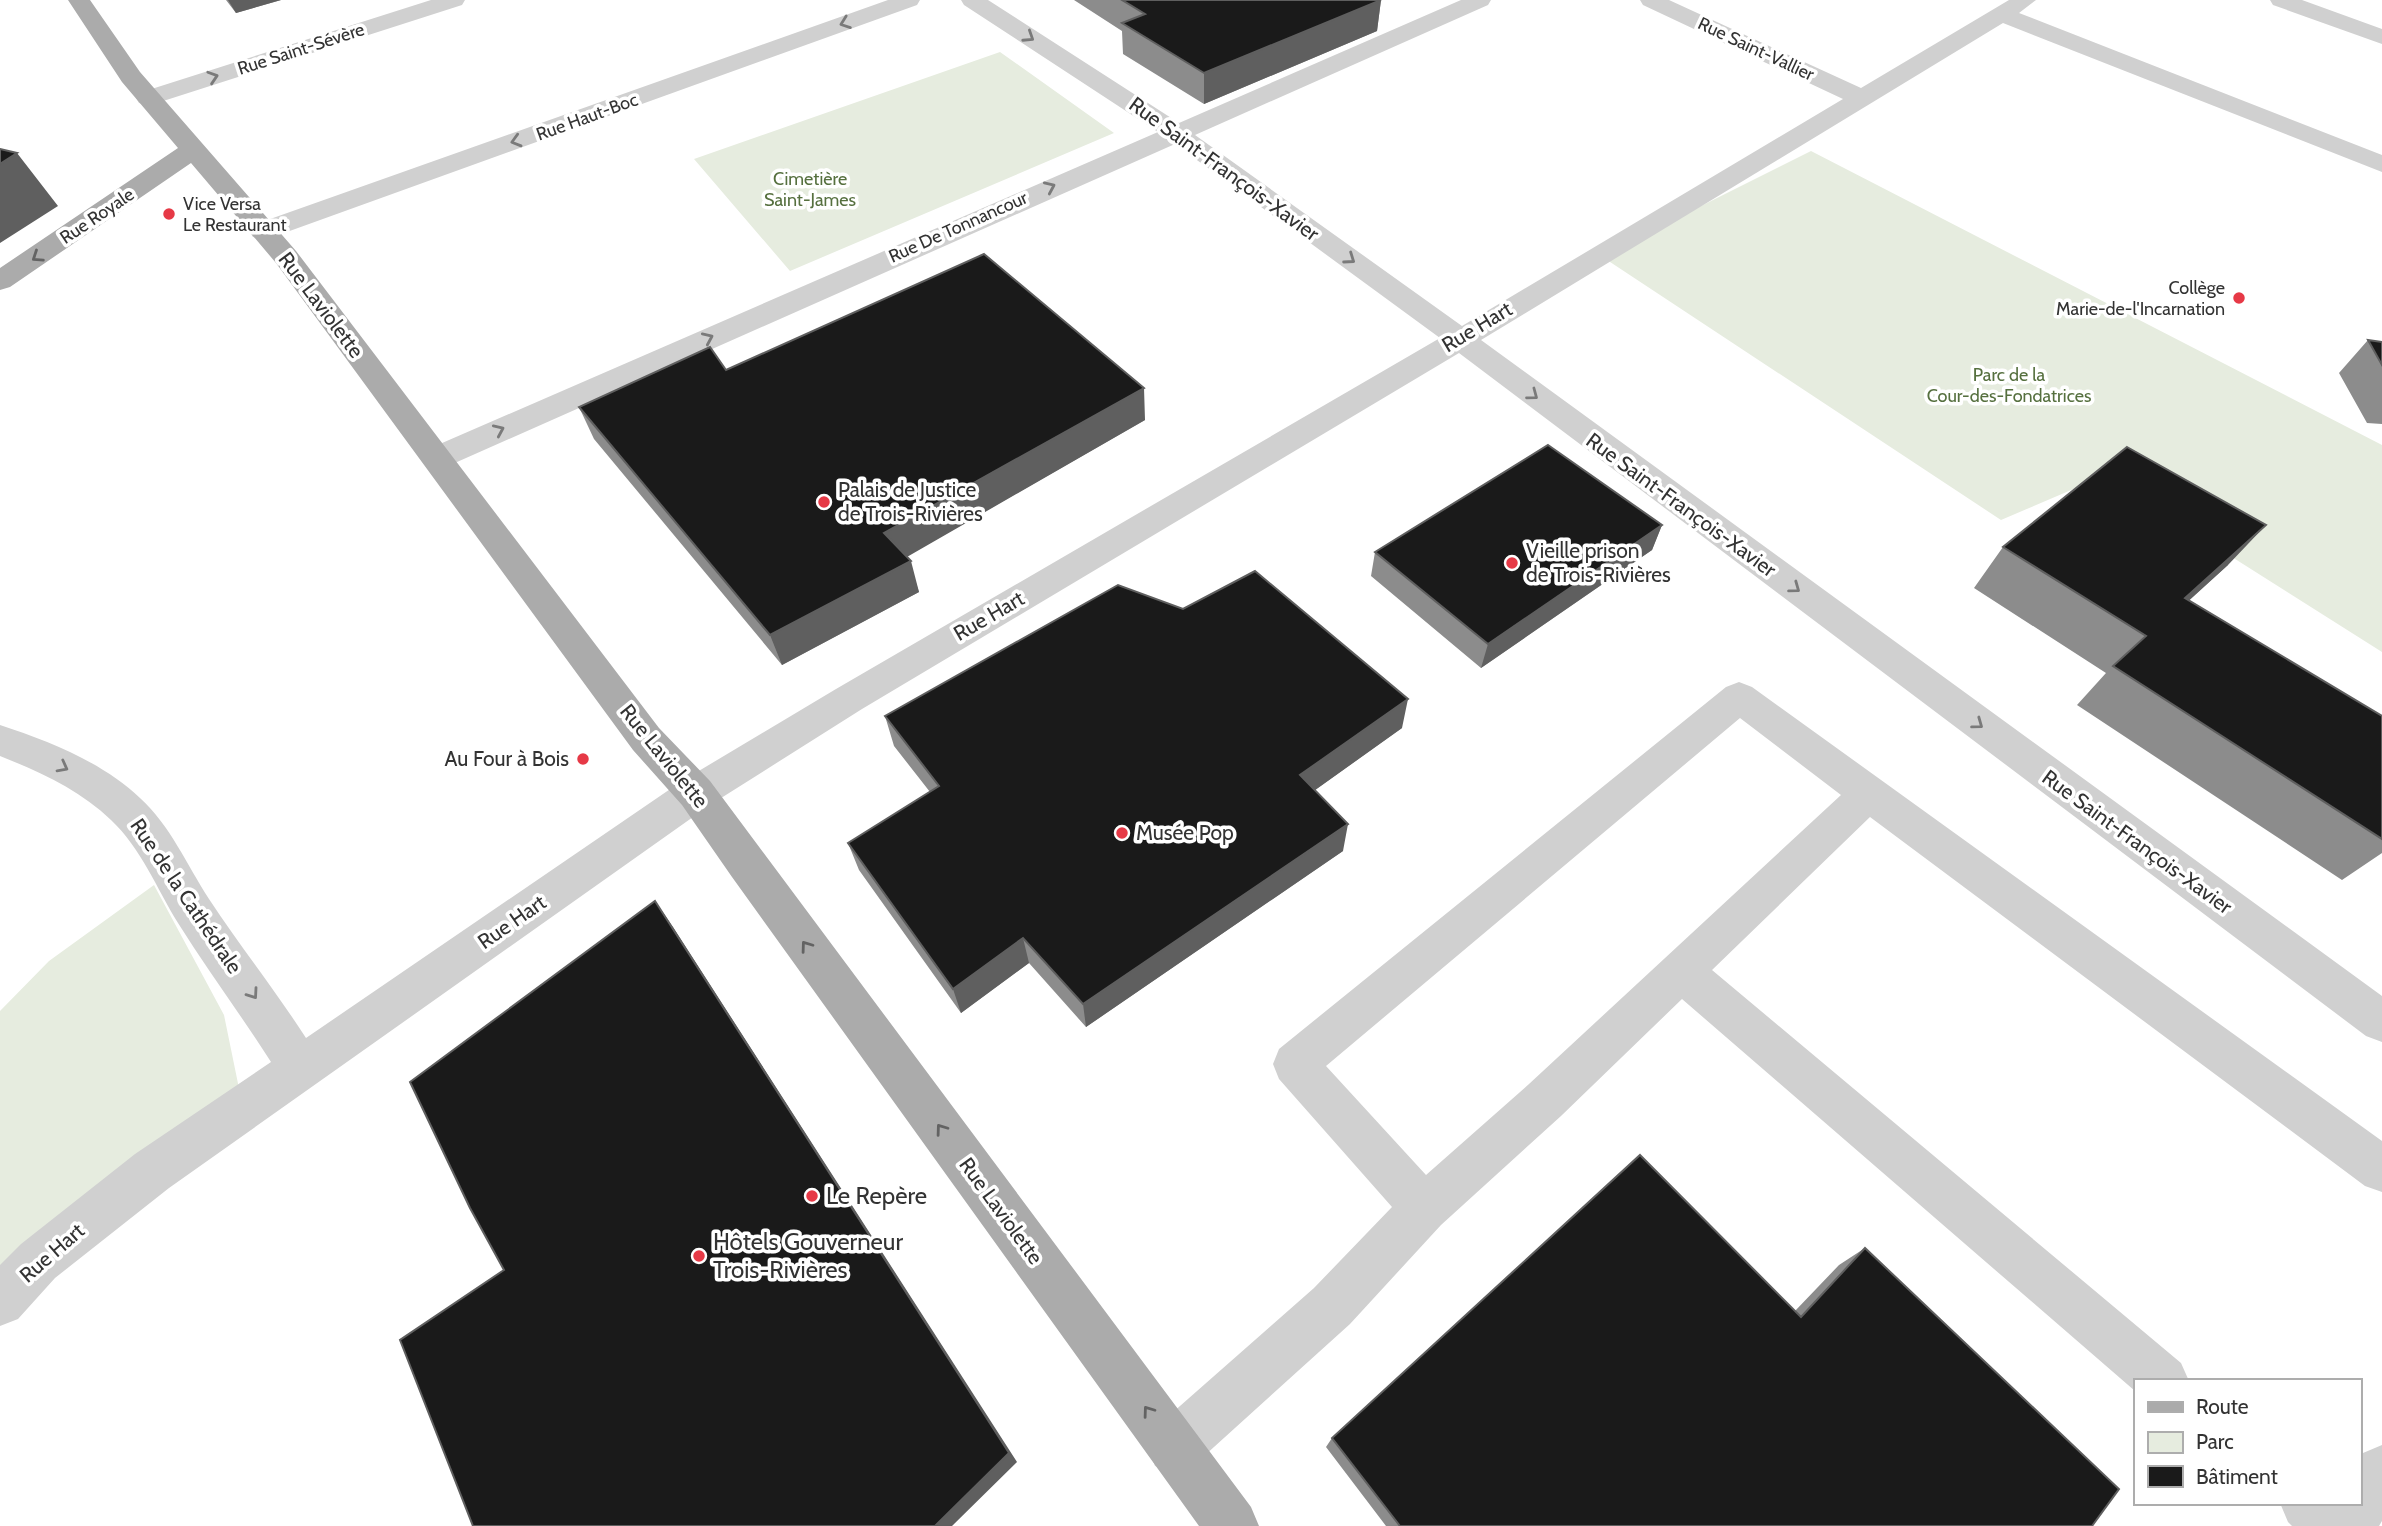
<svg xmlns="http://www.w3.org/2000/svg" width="2382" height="1526" font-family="Cabin,sans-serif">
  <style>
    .green { fill: #e6ecdf }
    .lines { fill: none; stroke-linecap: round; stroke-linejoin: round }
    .minor { fill: #d0d0d0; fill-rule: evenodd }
    .major { fill: #ababab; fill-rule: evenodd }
    .wall { fill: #8c8c8c }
    .shaded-wall { fill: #5f5f5f }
    .building { fill: #1a1a1a; stroke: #5f5f5f; stroke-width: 2 }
    .oneway { stroke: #7a7a7a }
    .oneway2 { stroke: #636363 }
    .poi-dot { fill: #e63946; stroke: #fff; stroke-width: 2.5 }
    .labels { text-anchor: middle; stroke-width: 7; stroke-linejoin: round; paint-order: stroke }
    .far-street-label { font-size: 18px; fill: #333; stroke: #fff }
    .far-park-label { font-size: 18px; fill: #56703f; stroke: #fff }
    .far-poi-label { font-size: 18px; fill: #333; stroke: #fff; text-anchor: start }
    .street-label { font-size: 21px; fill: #333; stroke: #fff }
    .poi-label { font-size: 21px; fill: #333; stroke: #fff; text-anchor: start }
    .near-poi-label { font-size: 24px; fill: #333; stroke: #fff; text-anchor: start }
  </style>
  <rect width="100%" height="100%" fill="#fff"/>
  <path class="green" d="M1000,52L1114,133L790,271L694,159Z
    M1811,151L2382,445V652L2104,476L2001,520L1601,256Z
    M154,885L224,1015L243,1108L0,1287V1011L49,961Z"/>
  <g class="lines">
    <path class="minor" d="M431,0H465L462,5L157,103L148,105L139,103L136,98L139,93Z
      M888,0H920L917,5L273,237L263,239L253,237L249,231L253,225Z
      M961,0H988L1179,123L1461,0H1491L1488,5L1195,135L1462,326L1843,99L1643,5L1640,0H1669L1861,88L2009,0H2036L2019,13L2382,155V172L2003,23L1481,340L2382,996V1042L2366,1036L1459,353L862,709L710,805L169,1188L55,1278L18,1319L0,1326V1265L21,1244L135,1154L271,1062C241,1015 208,971 178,923C157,889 141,848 111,820C80,790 40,772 0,756V725C49,741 102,762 140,798C170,825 187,865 209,899C240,946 275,990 306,1038L682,781L836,689L1440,338L1175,144L448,466L437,469L426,466L421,458L426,450L1158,132L964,5Z
      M2270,0H2302L2382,29V44L2273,5Z
      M1739,682L1752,687L2382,1141V1192L2365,1186L1870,817L1712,970L2181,1363L2189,1381H2135V1391L1682,999L1561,1116L1441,1225L1350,1324L1193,1466L1174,1473L1155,1466L1148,1447L1155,1428L1314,1288L1392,1207L1279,1079L1273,1064L1279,1049L1726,687ZM1740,718L1841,795L1529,1084L1426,1175L1326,1066Z
      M2382,1445V1521L2379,1526H2292L2288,1522L2280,1503H2359V1459L2363,1453Z"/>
    <path class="major" d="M68,0H90L140,72L296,251L659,728L710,781L1251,1507L1259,1526H1199L732,877L682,805L633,750L276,263L191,163L10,287L0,290V268L178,148L122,82Z"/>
  </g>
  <path class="wall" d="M226,0H281L236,13Z
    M1074,0H1381L1377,31L1204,104L1123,54L1122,31Z
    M2368,340L2382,342V424L2367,423L2339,373Z
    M726,370L1145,420L907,556L919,592L782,665L594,439L579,407Z
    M1662,525L1652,550L1481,668L1371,576L1375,552Z
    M2003,547L2228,565L2189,600L2382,716V853L2342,880L2077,705L2106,673L1974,588Z
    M885,716L1402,728L1315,790L1343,851L1086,1027L1029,963L961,1013L859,870L848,843L930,792L894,746Z
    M1865,1248L2092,1526H1386L1326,1447L1332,1438L1795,1311L1839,1265Z"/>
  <path class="shaded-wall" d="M228,0H281L236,13Z
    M1381,0L1377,31L1204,104V73Z
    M17,153L58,206L0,243V164Z
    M1144,388L1145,420L893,565L884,533Z
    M1662,525L1652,550L1481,668L1488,644Z
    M2266,525L2228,565L2148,638L2185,598Z
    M911,561L919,592L782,665L770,635Z
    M1408,699L1402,728L1297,803L1300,775Z
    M1348,824L1343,851L1086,1027L1083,1004Z
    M655,901L673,927L1017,1462L952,1526H935Z
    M1023,938L1029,963L961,1013L953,989Z"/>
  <path class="building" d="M1122,0H1381L1204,73L1122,23L1145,14Z
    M0,149L17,153L0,164Z
    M984,254L1144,388L884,533L911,561L770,635L579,407L710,347L726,370Z
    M2368,340L2382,342V365Z
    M1548,445L1662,525L1488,644L1375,552Z
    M2127,447L2266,525L2185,598L2382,716V839L2113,666L2146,636L2003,547Z
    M1255,571L1408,699L1300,775L1348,824L1083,1004L1023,938L953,989L848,843L939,786L885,716L1118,585L1183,609Z
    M655,901L1009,1453L935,1526H473L400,1340L504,1270L470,1208L410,1082Z
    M1640,1155L1801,1317L1865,1248L2119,1489L2092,1526H1400L1332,1438Z"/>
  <defs><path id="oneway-chevron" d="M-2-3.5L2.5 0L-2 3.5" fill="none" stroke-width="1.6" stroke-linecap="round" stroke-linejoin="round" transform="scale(1.75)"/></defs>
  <g class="oneway">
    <use href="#oneway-chevron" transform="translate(845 23) rotate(160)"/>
    <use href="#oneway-chevron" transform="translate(1029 37) rotate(33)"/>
    <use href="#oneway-chevron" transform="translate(213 77) rotate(-18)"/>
    <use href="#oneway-chevron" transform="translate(516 141) rotate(164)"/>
    <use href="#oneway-chevron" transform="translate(1050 187) rotate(-24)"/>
    <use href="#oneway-chevron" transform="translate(1350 259) rotate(35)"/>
    <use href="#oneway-chevron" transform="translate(708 338) rotate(-24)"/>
    <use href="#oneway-chevron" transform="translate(1533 395) rotate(37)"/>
    <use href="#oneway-chevron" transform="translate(499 430) rotate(-24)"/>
    <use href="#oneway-chevron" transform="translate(1795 588) rotate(36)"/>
    <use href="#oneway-chevron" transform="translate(1978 724) rotate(36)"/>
    <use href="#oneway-chevron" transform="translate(63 767) rotate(28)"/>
    <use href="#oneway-chevron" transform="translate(253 994) rotate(55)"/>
  </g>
  <g class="oneway2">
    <use href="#oneway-chevron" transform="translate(37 257) rotate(146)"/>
    <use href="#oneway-chevron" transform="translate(806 946) rotate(-126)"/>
    <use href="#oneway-chevron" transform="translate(941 1129) rotate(-126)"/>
    <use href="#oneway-chevron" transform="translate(1148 1411) rotate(-126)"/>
  </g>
  <g class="poi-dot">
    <circle cx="169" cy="214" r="7"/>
    <circle cx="2239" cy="298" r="7"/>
    <circle cx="824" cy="502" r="7"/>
    <circle cx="1512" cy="563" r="7"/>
    <circle cx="583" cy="759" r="7"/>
    <circle cx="1122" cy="833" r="7"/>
    <circle cx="812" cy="1196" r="7"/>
    <circle cx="699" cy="1256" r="7"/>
  </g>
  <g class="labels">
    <g class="far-street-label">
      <text transform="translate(301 49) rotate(-18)" y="6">Rue Saint-Sévère</text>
      <text transform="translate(1756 49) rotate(25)" y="6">Rue Saint-Vallier</text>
      <text transform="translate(587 117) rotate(-20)" y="6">Rue Haut-Boc</text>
      <text transform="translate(97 216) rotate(-34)" y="6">Rue Royale</text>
      <text transform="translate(958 227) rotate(-24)" y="6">Rue De Tonnancour</text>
    </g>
    <g class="far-park-label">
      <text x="810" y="185">Cimetière<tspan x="810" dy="21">Saint-James</tspan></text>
      <text x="2009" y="381">Parc de la<tspan x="2009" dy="21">Cour-des-Fondatrices</tspan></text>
    </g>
    <g class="far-poi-label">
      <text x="183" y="210">Vice Versa<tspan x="183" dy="21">Le Restaurant</tspan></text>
      <text x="2225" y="294" text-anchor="end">Collège<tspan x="2225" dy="21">Marie-de-l'Incarnation</tspan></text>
    </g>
    <g class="street-label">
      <text transform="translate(1224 169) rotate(36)" y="7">Rue Saint-François-Xavier</text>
      <text transform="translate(321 305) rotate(53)" y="7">Rue Laviolette</text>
      <text transform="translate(1477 327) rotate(-31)" y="7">Rue Hart</text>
      <text transform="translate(1681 505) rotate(36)" y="7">Rue Saint-François-Xavier</text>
      <text transform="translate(989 616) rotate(-30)" y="7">Rue Hart</text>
      <text transform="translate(664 756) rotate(51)" y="7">Rue Laviolette</text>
      <text transform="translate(2137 842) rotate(36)" y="7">Rue Saint-François-Xavier</text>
      <text transform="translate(186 896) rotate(56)" y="7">Rue de la Cathédrale</text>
      <text transform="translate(512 922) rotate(-35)" y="7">Rue Hart</text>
      <text transform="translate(1001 1211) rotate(54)" y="7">Rue Laviolette</text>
      <text transform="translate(52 1253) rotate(-41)" y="7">Rue Hart</text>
    </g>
    <g class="poi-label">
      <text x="838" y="497">Palais de Justice<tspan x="838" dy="24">de Trois-Rivières</tspan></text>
      <text x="1526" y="558">Vieille prison<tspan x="1526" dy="24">de Trois-Rivières</tspan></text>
      <text x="569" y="766" text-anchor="end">Au Four à Bois</text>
      <text x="1136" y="840">Musée Pop</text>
    </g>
    <g class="near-poi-label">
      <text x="826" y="1204">Le Repère</text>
      <text x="713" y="1250">Hôtels Gouverneur<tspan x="713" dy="28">Trois-Rivières</tspan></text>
    </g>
  </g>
  <rect x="2134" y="1379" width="228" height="126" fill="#ffffff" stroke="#adadad" stroke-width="2"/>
  <rect x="2148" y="1402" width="35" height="10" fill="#ababab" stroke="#adadad" stroke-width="2"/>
  <text x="2196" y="1414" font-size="21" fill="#333333">Route</text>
  <rect x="2148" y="1432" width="35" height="21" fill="#e6ecdf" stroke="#adadad" stroke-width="2"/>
  <text x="2196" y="1449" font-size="21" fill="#333333">Parc</text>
  <rect x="2148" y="1466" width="35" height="21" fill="#1a1a1a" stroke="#adadad" stroke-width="2"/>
  <text x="2196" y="1484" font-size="21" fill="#333333">Bâtiment</text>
</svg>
